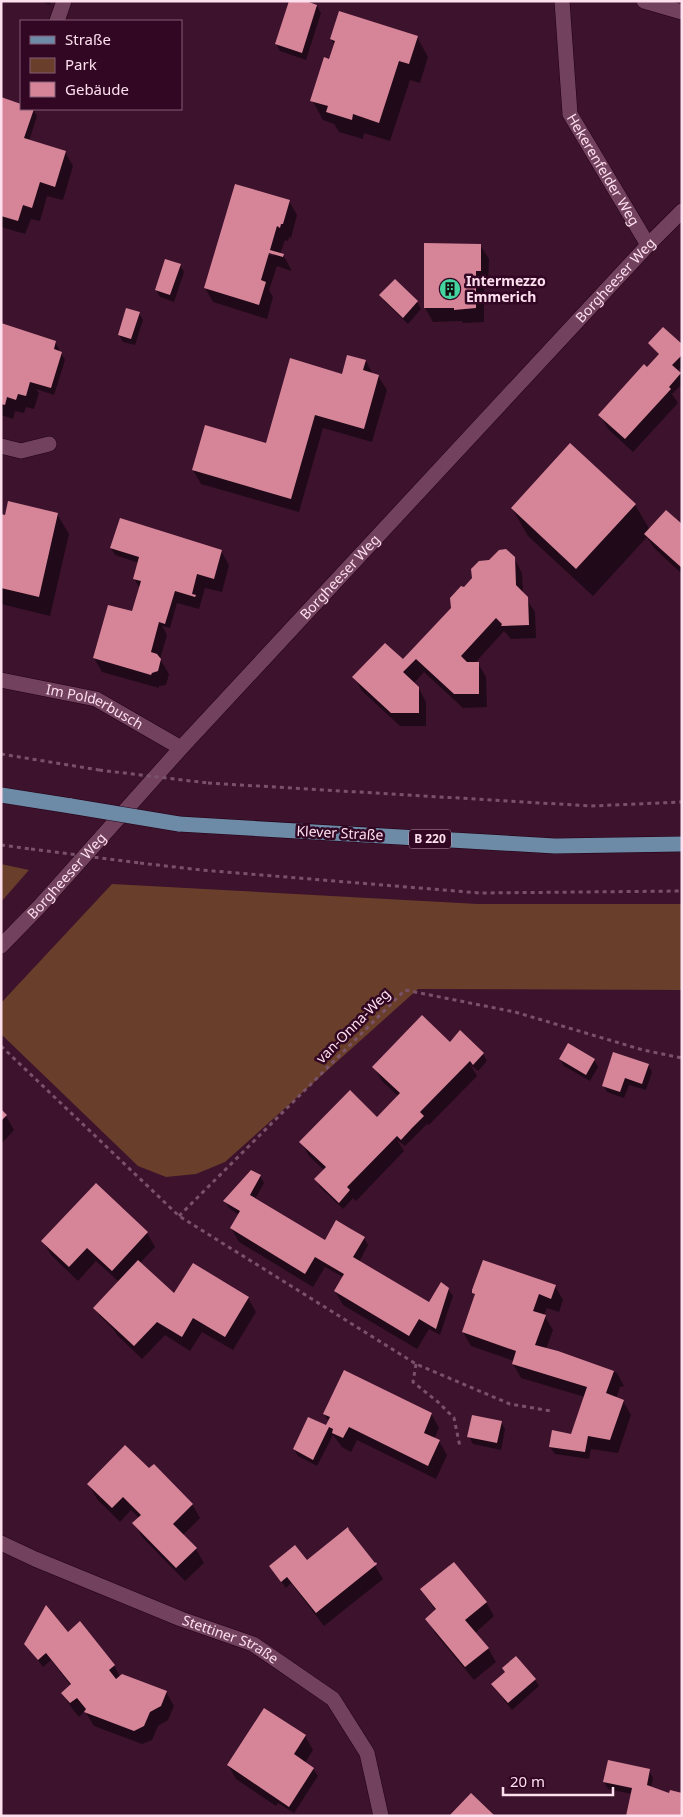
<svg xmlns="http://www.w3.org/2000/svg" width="683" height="1817" font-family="'Noto Sans',sans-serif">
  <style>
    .green { fill: #693e2a }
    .shadow { fill: #0007; fill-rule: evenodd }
    .building { fill: #d68598 }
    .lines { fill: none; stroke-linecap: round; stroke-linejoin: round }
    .minor-casing { stroke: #220015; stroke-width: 16 }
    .major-casing { stroke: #220015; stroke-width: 16 }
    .path { stroke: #795269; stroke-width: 3; stroke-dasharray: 4 4; stroke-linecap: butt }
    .minor { stroke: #72415e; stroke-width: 15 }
    .major { stroke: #6d8aa7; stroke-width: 15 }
    .major-bridge-casing { stroke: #220015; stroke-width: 16; stroke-linecap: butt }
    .path-bridge { stroke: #795269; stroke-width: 3; stroke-dasharray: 4 4; stroke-linecap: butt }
    .major-bridge { stroke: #6d8aa7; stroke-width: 15 }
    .labels { text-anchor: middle; stroke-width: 5; stroke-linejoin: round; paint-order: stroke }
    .shield { fill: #320723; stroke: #c09eb1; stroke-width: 1 }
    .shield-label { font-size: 12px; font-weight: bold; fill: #fddfee }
    .street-label { font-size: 14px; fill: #fddfee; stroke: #320723 }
    .poi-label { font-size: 14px; font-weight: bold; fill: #fddfee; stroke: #320723; text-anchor: start }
  </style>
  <rect width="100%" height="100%" fill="#3d122d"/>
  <path class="green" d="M1,864L29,870L1,902Z
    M112,884L478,904H682V990L418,989L225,1162L196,1174L166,1177L138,1166L1,1034V1003Z"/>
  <path class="shadow" d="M40,1H51L50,5Z
    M317,6L321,13L306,60L280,51L276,44Z
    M417,37L428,57L420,83L410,80L390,141L364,133L363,139L339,132L334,124L323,120L312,100L330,60L335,46L331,39Z
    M1,99L21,105V109H33L37,116L29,141L65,152L73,166L63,200L47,196L40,221L31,219L25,234L1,227Z
    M289,201L297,215L291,238L289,237L288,241L285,240L280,254L283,255L291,269V271L277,266L269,290L273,297L267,319L213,302L205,288ZM263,253H274V256Z
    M480,245L489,259L488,285H484V322L463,323L462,321L433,322L425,308Z
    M180,265L184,272L174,302L160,297L156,290Z
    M395,280L417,302L421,309L408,324L385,302L381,295Z
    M139,313L143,320L135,345L123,342L119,335Z
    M1,325L55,342L59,349V352L61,353L65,360L54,395L36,389L39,393L34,409L26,407L24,413L15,411L13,419L1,415Z
    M650,343L682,345V366L677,371L682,377V384L672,394L678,403L633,452L608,429L600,415L651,372L660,355Z
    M348,356L366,361L373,375L378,376L387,390L372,442L323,428L299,512L201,484L193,470L266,445L343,376Z
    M570,445L635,505L650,530L682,526V574L654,548L647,537L593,596L528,536L512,508Z
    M57,514L69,534L50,616L1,604V515Z
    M111,548L221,551L229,565L222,592L205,588L199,609L177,603L170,628L162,626L167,635L160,659L169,674L166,685L159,686V688L102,672L94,658L133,613L140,589L134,578L139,563L115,555Z
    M514,558L522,573L523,594L535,612L536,638L511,639L504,631L475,663H478L486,677L487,707L463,708L424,672L414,683L418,687L426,702V726H400L362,691L354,677L403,661L452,609L464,589Z
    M460,1032L483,1054L487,1061L478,1071L470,1064L477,1076L429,1125L427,1124L405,1146L397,1140L404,1151L356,1201L353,1198L343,1209L320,1187L316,1180L325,1171L309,1156L301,1142L377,1119L398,1096L382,1081L374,1067L454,1048Z
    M560,1059L594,1060L598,1067L590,1081L564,1066Z
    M648,1065L652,1072L646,1090L629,1085L624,1098L607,1092L603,1085Z
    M1,1111L6,1116L14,1130L1,1144Z
    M260,1176L264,1183L255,1199L324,1241L364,1238L368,1245L359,1262L429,1305L448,1289L453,1296L440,1335L429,1329L417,1349L343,1305L335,1291L343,1277L325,1267L313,1287L239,1242L231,1228L239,1215L229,1208L225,1201Z
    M96,1185L147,1233L155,1247L140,1263L174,1295L248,1298L256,1312L233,1350L202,1332L190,1351L165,1335L142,1359L117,1335L113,1329L99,1315L95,1308L119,1282L96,1261L78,1281L51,1255L43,1241Z
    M555,1286L563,1300L559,1312L547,1308L544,1315L553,1330L546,1349L617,1373L624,1386L620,1387L616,1399L623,1401L631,1415L618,1453L591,1449L589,1459L555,1454L550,1447L573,1435L585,1397L521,1378L513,1364L514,1361L471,1346L463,1332L475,1296L473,1293Z
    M431,1413L439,1428L434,1439L439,1441L447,1455L436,1479L357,1440L351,1452L342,1447L333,1435L317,1466L298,1456L294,1449L309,1419L329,1429L327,1425L329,1422L324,1414Z
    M501,1422L505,1429L501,1450L473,1444L469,1437Z
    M149,1470L192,1504L200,1518L182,1536L196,1549L204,1563L185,1581L142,1537L134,1523L139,1518L131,1510L120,1522L97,1499L89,1485Z
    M306,1561L375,1566L383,1579L324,1626L291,1583L286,1588L275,1573Z
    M421,1590L486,1602L494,1616L475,1633L488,1648L496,1662L474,1680L435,1633L427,1619L436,1611Z
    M67,1633L114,1665L120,1677L166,1692L174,1706L168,1720L158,1726L152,1740L142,1744L94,1726L85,1711L79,1717L71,1707L62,1693L71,1686L51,1660L43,1667L26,1644Z
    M535,1680L539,1686L512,1710L492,1685Z
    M265,1709L305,1736L313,1750L305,1763L313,1769L318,1776L294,1813L278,1803L276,1806L236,1779L228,1765Z
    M649,1771L653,1778L651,1788L670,1794H632L608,1789L604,1782Z"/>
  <path class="building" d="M289,1H306L317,5L302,53L275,44Z
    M339,11L418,36L409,64L399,61L379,123L353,114L352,120L326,112L328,106L310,101L324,57L329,59L335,41L330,39Z
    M1,97L21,104V109H34L24,138L66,151L55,187L40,182L32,208L23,205L18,221L1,216Z
    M235,184L290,200L283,224H281L280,228L277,226L270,250L284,254L283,257L269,253L261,280L266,282L259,305L204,288Z
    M424,243L481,244V271H476V308L454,310V308H424Z
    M165,259L181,264L170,295L155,290Z
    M395,279L418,301L403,318L379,295Z
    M126,308L140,312L131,339L118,335Z
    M1,323L56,341L54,349L62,352L51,388L30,382L26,396L18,394L16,400L7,397L5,405L1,404Z
    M663,327L682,344V355L672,365L681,373L669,387L671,389L625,439L598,415L644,364L647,367L659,354L648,343Z
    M347,355L366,360L363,370L379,375L364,429L315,415L291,499L192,470L205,425L266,443L290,358L342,374Z
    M570,443L636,504L576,569L511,508Z
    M8,501L58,513L39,597L1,588V514L5,515Z
    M666,510L682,524V568L644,534Z
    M120,518L222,550L214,579L197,574L192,594L196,595L195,597L175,591L165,624L159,622L151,652L157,654L161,659L158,671L152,673L151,675L93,658L108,605L132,611L141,581L133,579L139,557L110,548Z
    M506,549L515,557L516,585L528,597L529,625L501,626L502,624L496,618L461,656L467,662H479V694H454L416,659L403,672L419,687V713H391L352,677L385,643L403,659L451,608L450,598L461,586L464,587L472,578L471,569L479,561L489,560L499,550Z
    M422,1015L450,1042L460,1030L484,1053L473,1065L470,1061L420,1112L424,1116L412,1128L401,1140L397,1136L347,1187L350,1190L339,1203L314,1179L326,1167L299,1142L350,1090L377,1117L400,1093L372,1067Z
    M568,1043L595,1059L586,1075L559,1059Z
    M613,1052L649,1064L642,1084L625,1078L620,1092L602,1086Z
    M1,1109L7,1115L1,1121Z
    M251,1170L261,1175L250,1195L325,1240L336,1220L351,1229L365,1237L353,1257L429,1302L441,1282L449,1288L436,1329L419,1319L409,1336L334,1291L344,1274L315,1257L305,1274L230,1228L240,1211L223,1201Z
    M96,1183L148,1232L112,1271L87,1248L69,1267L41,1241Z
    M138,1260L174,1293L193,1263L249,1297L225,1337L193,1318L182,1337L157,1322L134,1346L93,1308Z
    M483,1260L556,1285L551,1299L539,1294L533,1311L546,1315L535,1345L558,1351L614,1371L606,1393L624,1400L610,1440L588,1436L585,1452L549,1447L552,1430L571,1434L587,1387L512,1364L516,1351L462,1332L475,1294L472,1293V1290Z
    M344,1370L432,1413L424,1433L440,1440L428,1466L349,1427L343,1438L332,1433L333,1429L329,1427L313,1460L293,1449L308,1417L326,1425L330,1417L323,1414Z
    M472,1415L502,1421L497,1443L467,1437Z
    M125,1445L149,1468L154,1464L193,1504L173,1524L197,1548L176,1568L132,1523L141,1515L123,1497L112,1508L87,1484Z
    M348,1527L349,1530L375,1563L376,1562L377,1564L316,1613L287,1577L281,1582L269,1566L295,1545L307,1560Z
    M454,1562L487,1602L465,1620L489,1648L465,1667L425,1619L436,1609L420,1589Z
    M46,1605L68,1632L80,1621L115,1665L109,1670L116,1679L122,1674L167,1691L161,1706L150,1712L144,1726L134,1731L84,1712L86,1709L77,1698L70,1703L61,1693L71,1684L46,1653L38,1660L24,1644Z
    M516,1656L536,1679L508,1703L491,1684L505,1672L502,1668Z
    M264,1708L306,1735L294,1754L314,1768L289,1807L227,1765Z
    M608,1760L650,1769L647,1785L669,1793L670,1790L682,1793V1816H626L632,1788L603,1782Z
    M471,1793L495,1816H449Z"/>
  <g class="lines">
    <g class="minor-casing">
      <g id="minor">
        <path id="s1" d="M562,1L570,114L648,245"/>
        <path d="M644,1L682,12"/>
        <path d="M57,21L64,1"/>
        <path d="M1,446L21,451L49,444"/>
        <path id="s2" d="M1,680L96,699L181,748"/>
        <path id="s3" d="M1,946L39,907L181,748L648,245L682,211"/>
        <path id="s4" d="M1,1543L35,1559L181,1619L253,1644L333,1699L367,1753L381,1816"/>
      </g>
    </g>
    <g class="major-casing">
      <path id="major" d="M1,795L71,806
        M179,824L555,846L682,844"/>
    </g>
    <path class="path" d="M1,754L99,770
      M208,783L591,806L682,802
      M1,845L31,849
      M140,863L201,870L480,893L682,891
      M1,1046L179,1216L416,1364L510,1404L551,1411
      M179,1216L405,990L515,1012L643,1050L682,1058
      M416,1364L413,1382L438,1402L454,1418L460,1447"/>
    <use href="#minor" class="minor"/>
    <use href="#major" class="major"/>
    <g class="major-bridge-casing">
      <path id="major-bridge" d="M71,806L179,824"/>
    </g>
    <path class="path-bridge" d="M99,770L208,783
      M31,849L140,863"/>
    <use href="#major-bridge" class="major-bridge"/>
  </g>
  <defs>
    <g id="building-disc" transform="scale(1.125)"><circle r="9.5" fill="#43d4a0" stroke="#320723"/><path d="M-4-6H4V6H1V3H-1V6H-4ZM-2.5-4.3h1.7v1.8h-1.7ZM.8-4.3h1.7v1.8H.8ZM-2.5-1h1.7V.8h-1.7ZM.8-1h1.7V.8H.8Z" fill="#111"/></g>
  </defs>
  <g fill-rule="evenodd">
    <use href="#building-disc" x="450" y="289"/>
  </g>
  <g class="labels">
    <rect class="shield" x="409" y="829.5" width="42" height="19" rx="4"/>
    <g class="shield-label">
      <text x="430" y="843">B 220</text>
    </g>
    <g class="street-label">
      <text dy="5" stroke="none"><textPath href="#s1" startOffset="178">Hekerenfelder Weg</textPath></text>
      <text dy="5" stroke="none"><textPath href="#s3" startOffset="906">Borgheeser Weg</textPath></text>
      <text dy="5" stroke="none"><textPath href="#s3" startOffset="501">Borgheeser Weg</textPath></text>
      <text dy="5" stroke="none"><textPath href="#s2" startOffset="98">Im Polderbusch</textPath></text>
      <text transform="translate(340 833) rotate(3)" y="5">Klever Straße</text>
      <text dy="5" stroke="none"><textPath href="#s3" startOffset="96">Borgheeser Weg</textPath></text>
      <text transform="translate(353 1026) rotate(-45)" y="5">van-Onna-Weg</text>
      <text dy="5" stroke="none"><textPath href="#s4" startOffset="249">Stettiner Straße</textPath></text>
    </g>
    <g class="poi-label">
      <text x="466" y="286">Intermezzo<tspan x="466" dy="16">Emmerich</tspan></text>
    </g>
  </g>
  <rect width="683" height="1817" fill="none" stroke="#fddfee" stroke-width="5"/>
  <rect x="20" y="20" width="162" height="90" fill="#320723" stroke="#835d74"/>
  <rect x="30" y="36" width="25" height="8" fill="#6d8aa7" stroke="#835d74"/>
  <text x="65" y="45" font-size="15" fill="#fddfee">Straße</text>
  <rect x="30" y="58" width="25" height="15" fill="#693e2a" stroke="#835d74"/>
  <text x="65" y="70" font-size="15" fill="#fddfee">Park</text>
  <rect x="30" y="82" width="25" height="15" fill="#d68598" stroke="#835d74"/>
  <text x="65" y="95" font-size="15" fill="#fddfee">Gebäude</text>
  <path d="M503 1787v8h110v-8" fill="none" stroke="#fddfee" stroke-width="2.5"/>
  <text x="510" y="1787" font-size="15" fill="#fddfee" stroke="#320723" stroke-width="4" paint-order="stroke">20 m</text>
</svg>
